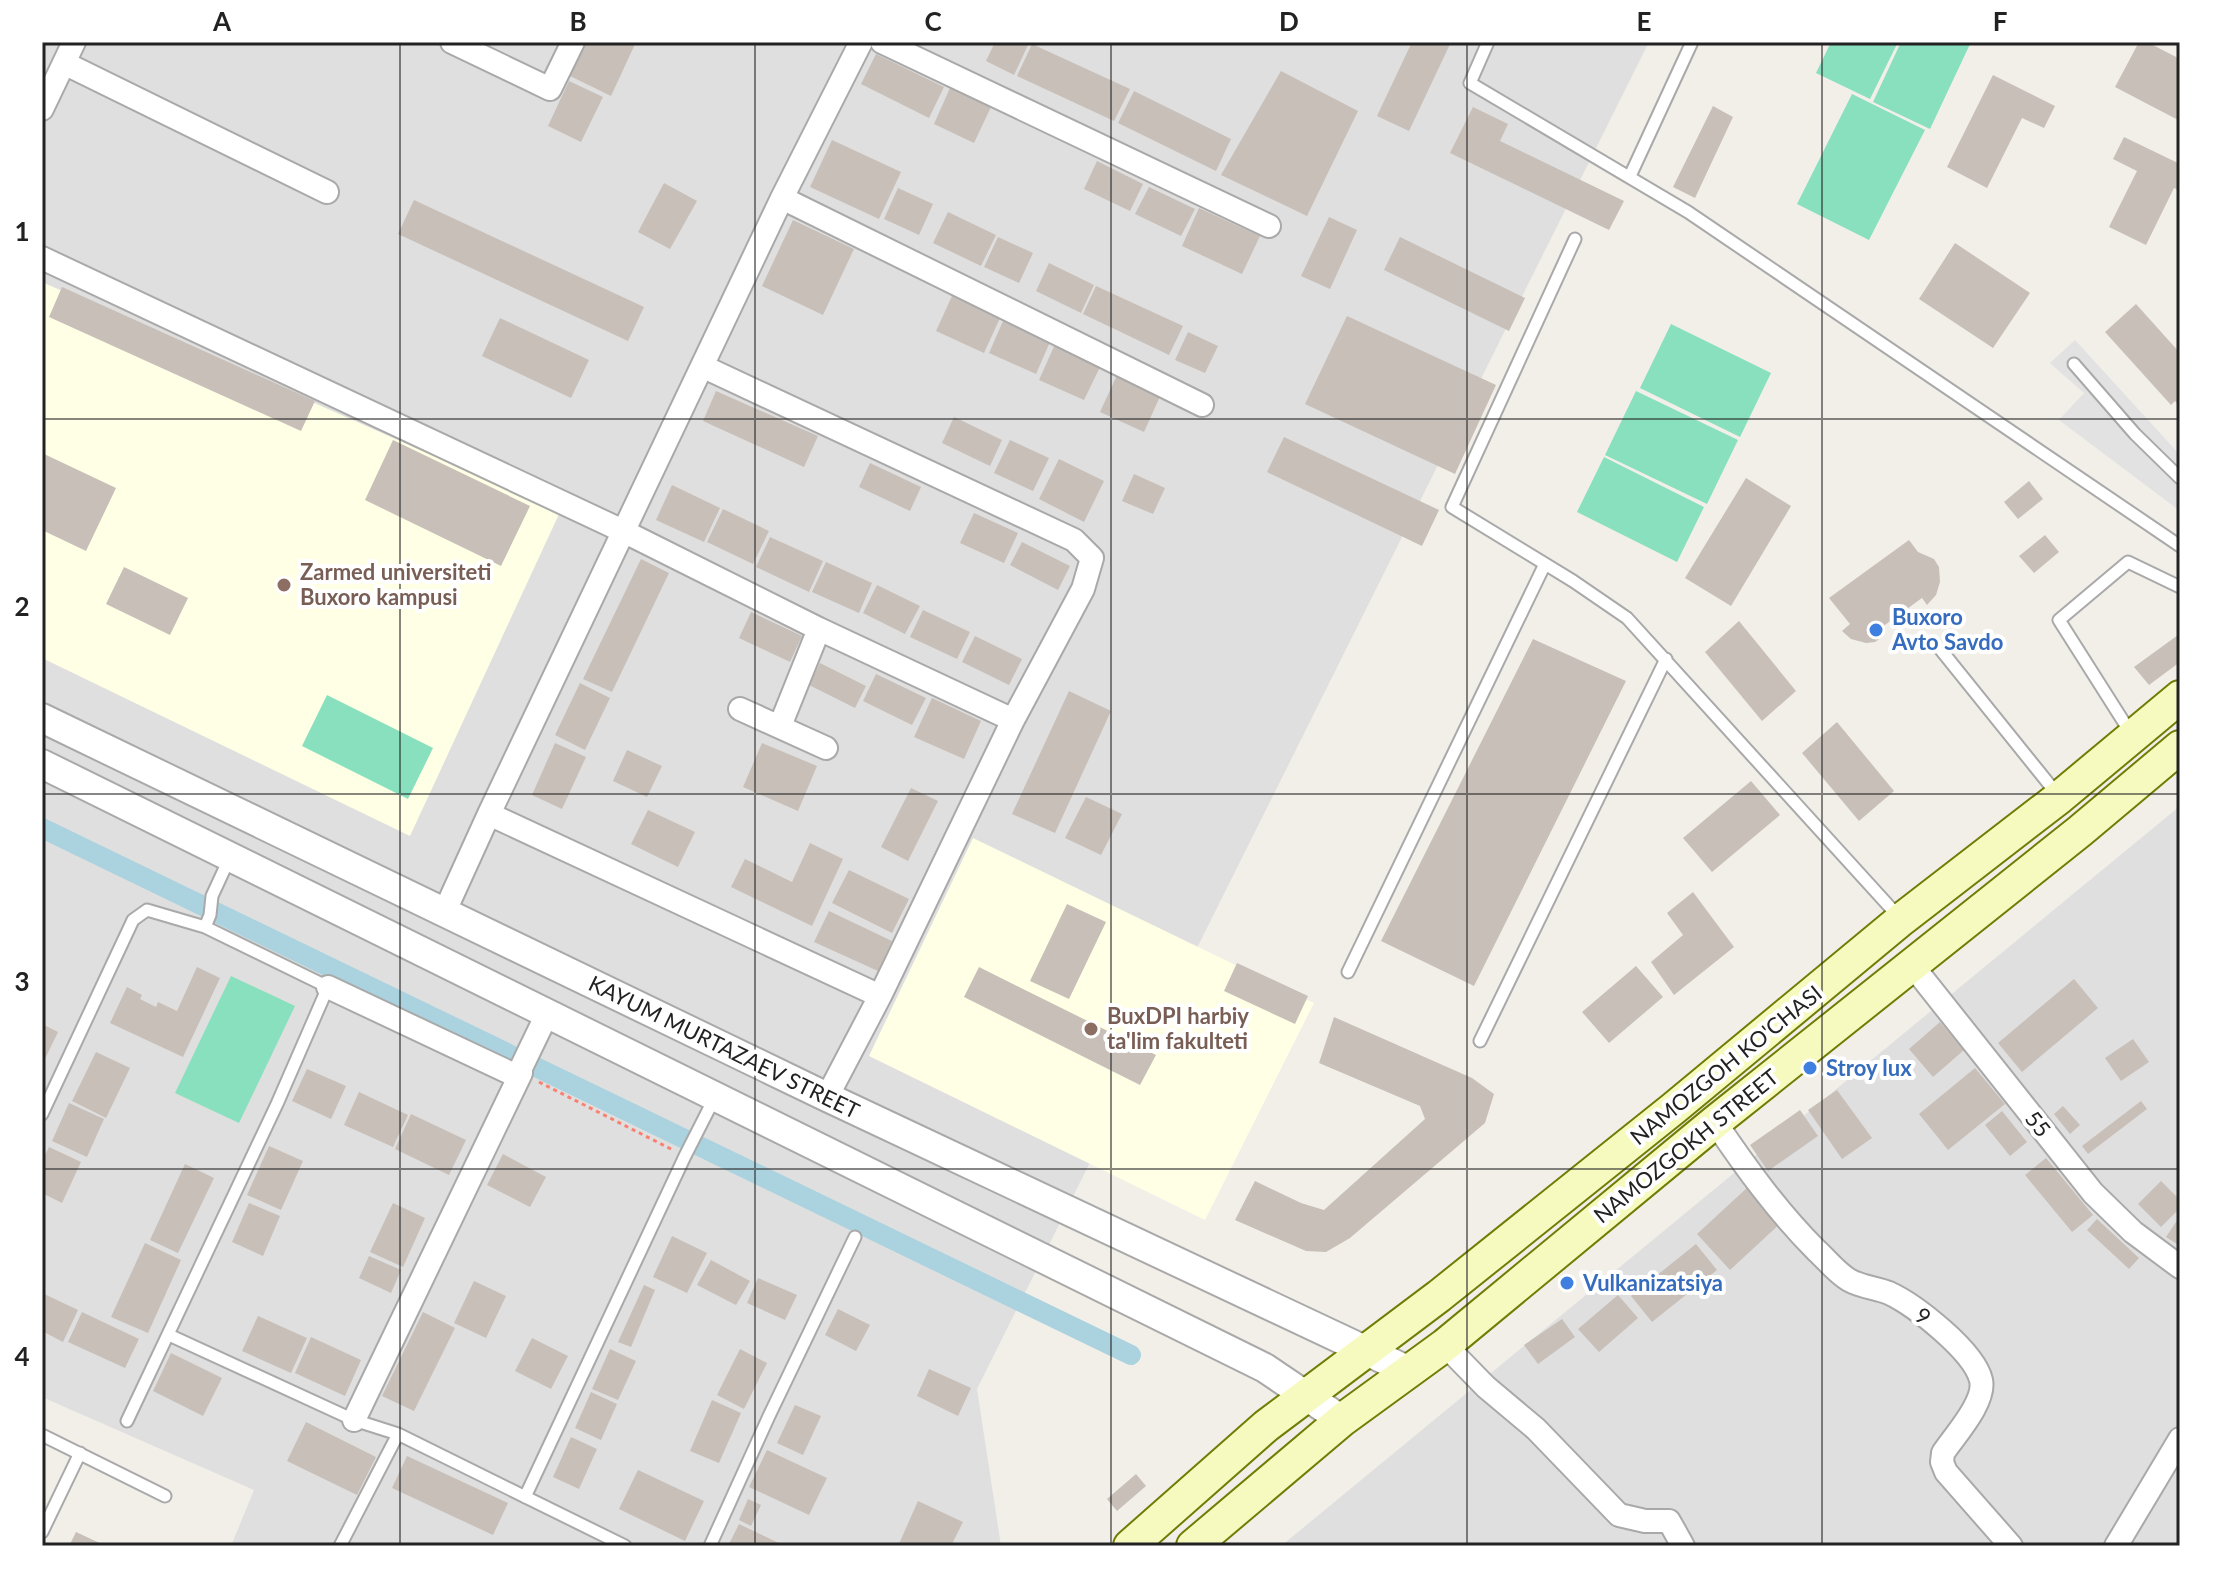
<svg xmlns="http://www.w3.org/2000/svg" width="2222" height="1588" font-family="Lato,sans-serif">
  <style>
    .residential { fill: #e0dfdf }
    .education { fill: #ffffe5 }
    .pitch { fill: #88e0be }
    .parking { fill: #e2e2e2 }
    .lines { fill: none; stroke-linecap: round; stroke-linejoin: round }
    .canal { stroke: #aad3df; stroke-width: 20 }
    .building { fill: #c7bfb8 }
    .service-casing { stroke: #a9a9a9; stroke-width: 15 }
    .minor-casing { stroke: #a9a9a9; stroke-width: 26 }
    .tertiary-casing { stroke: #a9a9a9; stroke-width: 32 }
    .secondary-casing { stroke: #707d05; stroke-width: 36 }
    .path { stroke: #fa8072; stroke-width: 3; stroke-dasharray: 4 4; stroke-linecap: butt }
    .service { stroke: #fff; stroke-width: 11 }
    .minor { stroke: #fff; stroke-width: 22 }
    .tertiary { stroke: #fff; stroke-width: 28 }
    .secondary { stroke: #f7fabf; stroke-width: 32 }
    .grid { fill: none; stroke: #222; stroke-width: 2; stroke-opacity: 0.55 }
    .education-dot { fill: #8d6e63; stroke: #fff; stroke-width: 3 }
    .shop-dot { fill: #3f7fe0; stroke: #fff; stroke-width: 3 }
    .labels { text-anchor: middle; stroke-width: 8; stroke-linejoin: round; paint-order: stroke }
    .education-label { font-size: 22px; font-weight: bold; fill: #785e54; stroke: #fff; text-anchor: start }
    .shop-label { font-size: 22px; font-weight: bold; fill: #366cbe; stroke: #fff; text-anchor: start }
    .street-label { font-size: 22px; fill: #222; stroke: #fff }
    .neatline { fill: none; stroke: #222; stroke-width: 3 }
    .grid-label { font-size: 26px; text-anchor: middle; font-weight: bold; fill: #222 }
  </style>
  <rect width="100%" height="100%" fill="#f2efe9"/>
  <path class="residential" d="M42,42H1649L977,1389L1001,1546H231L254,1490L42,1397Z
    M2180,806V1546H1281Z"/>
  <path class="education" d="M42,282L560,512L410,836L42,658Z
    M973,838L1314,1003L1205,1220L869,1056Z"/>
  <path class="pitch" d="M1831,42H1898L1870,99L1816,73Z
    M1901,42H1971L1930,129L1873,102Z
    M1852,94L1925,130L1869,240L1797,204Z
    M1671,324L1771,373L1740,437L1640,388Z
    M1636,391L1738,440L1707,504L1605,455Z
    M1604,457L1704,507L1677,562L1577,512Z
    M327,695L433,748L408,799L302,746Z
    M231,976L295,1006L239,1123L175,1093Z"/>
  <path class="parking" d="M2075,340L2180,455V511L2059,420L2084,393L2050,363Z"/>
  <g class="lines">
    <path class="canal" d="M42,828L1131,1355"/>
  </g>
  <path class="building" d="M585,42H636L611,96L570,76Z
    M995,42H1022L1028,45L1014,75L986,61Z
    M1412,42H1451L1409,131L1377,116Z
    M2139,42H2147L2180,59V121L2115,87Z
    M1032,44L1130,89L1114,121L1017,76Z
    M876,54L944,87L929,118L861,84Z
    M1281,71L1358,111L1307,216L1221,175Z
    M1993,75L2055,106L2044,128L2022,118L1987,188L1947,167Z
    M569,81L603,97L581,142L548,126Z
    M950,88L991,107L974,143L934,124Z
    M1134,91L1231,139L1216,171L1118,123Z
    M1713,106L1733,117L1695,198L1673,187Z
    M1473,107L1508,124L1500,141L1624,201L1609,230L1450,153Z
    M2124,137L2180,164V191L2174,188L2146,245L2109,227L2137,171L2113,159Z
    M832,140L901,172L879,219L810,187Z
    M1097,161L1143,184L1130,211L1084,189Z
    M664,183L697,201L670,249L638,232Z
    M1149,187L1195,209L1181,236L1135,214Z
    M898,188L933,204L919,235L884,219Z
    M414,200L644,307L628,341L398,234Z
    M1199,208L1260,236L1242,274L1182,246Z
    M948,212L996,235L981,266L933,243Z
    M1329,217L1357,230L1330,289L1301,276Z
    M793,220L854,249L823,315L762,286Z
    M998,237L1033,253L1019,283L984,267Z
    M1400,237L1525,298L1509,331L1384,270Z
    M1955,243L2030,293L1993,348L1919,299Z
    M1049,263L1094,285L1081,313L1036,291Z
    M1096,286L1183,326L1169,355L1083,314Z
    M62,287L315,401L301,431L49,317Z
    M952,296L1000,318L984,353L936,331Z
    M2136,304L2180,353V407L2175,401L2171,405L2105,332Z
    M1347,316L1496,385L1455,474L1305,404Z
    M500,318L589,360L571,398L482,356Z
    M1003,321L1050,342L1036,374L989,353Z
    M1188,332L1218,346L1205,373L1175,360Z
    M1056,342L1102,363L1084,400L1039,380Z
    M1118,373L1162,392L1144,432L1100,412Z
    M716,391L818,436L804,467L703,421Z
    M954,417L1002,440L990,466L942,443Z
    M1284,437L1439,510L1422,546L1267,472Z
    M393,440L530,506L501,566L365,500Z
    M1010,440L1049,458L1033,491L994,473Z
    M42,453L116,488L86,551L42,530Z
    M1059,459L1104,481L1084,522L1039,499Z
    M870,463L921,487L910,511L859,487Z
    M1134,474L1165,488L1153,514L1122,501Z
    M1746,478L1791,506L1731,606L1685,578Z
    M2029,481L2043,499L2018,519L2004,502Z
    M672,485L720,508L704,542L656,520Z
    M723,509L769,531L753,564L707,542Z
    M974,513L1018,533L1004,563L960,543Z
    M2045,535L2059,552L2034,573L2019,556Z
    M770,537L823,561L809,592L756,567Z
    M1909,540L1918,552L1934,559L1939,567L1940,582L1936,595L1927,605L1922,598L1878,630L1882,637L1875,642L1866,643L1851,639L1842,631L1850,624L1829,598Z
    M1022,542L1070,566L1058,590L1010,565Z
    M641,559L669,573L612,692L583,679Z
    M826,562L872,583L859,613L812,592Z
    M124,567L188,598L170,635L106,604Z
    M877,585L920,606L905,634L863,613Z
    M923,610L970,632L957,659L910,637Z
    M751,612L802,636L790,662L739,638Z
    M1739,621L1796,691L1762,721L1705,652Z
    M2178,635L2180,662L2149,685L2134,667Z
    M975,636L1022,659L1009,685L962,662Z
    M1533,639L1626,681L1474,986L1381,941Z
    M820,663L866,686L855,708L809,685Z
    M876,674L926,698L912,725L863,701Z
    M580,683L610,698L585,750L555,735Z
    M1069,691L1111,711L1055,833L1012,814Z
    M932,698L981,721L964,759L914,737Z
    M1837,722L1894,791L1859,821L1802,753Z
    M555,743L586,757L562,809L532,795Z
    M762,743L817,766L798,811L743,787Z
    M627,750L662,766L647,797L613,781Z
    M1751,781L1780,815L1712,872L1683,838Z
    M911,788L938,801L908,861L881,847Z
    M1086,797L1122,814L1101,855L1065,838Z
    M648,810L695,832L678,867L631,844Z
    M810,843L843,859L812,926L731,887L745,859L792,882Z
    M849,870L909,899L892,933L832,903Z
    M1693,892L1734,947L1674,995L1651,962L1683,935L1667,913Z
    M1067,904L1106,922L1069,999L1030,981Z
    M829,911L892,941L878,971L814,942Z
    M1237,963L1308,996L1295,1024L1224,991Z
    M1636,966L1663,997L1609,1043L1582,1012Z
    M197,967L220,978L183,1057L110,1023L127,987L142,995L140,999L156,1007L158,1002L177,1011Z
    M979,967L1156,1055L1140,1085L964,997Z
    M2074,979L2098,1008L2022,1072L1998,1043Z
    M1334,1017L1472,1078L1494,1094L1485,1123L1350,1238L1326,1252L1306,1251L1235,1220L1255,1181L1301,1203L1324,1210L1425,1119L1420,1106L1319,1063Z
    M1940,1022L1964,1050L1933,1077L1909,1049Z
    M42,1024L58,1032L42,1065Z
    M2133,1039L2149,1062L2121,1081L2105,1058Z
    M96,1052L130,1068L106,1118L72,1101Z
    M1975,1068L2005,1104L1948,1150L1919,1114Z
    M307,1069L346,1086L331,1119L292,1101Z
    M1837,1090L1872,1138L1842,1159L1808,1110Z
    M359,1092L408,1115L393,1147L344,1125Z
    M2141,1101L2147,1109L2088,1154L2082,1146Z
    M69,1103L104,1119L87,1157L52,1141Z
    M2063,1106L2080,1125L2070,1134L2054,1114Z
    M1800,1110L1818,1136L1768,1171L1750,1145Z
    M2002,1111L2027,1142L2010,1156L1985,1125Z
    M411,1114L466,1140L449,1175L395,1149Z
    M269,1146L303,1161L281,1210L247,1195Z
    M49,1147L81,1162L62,1203L42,1193V1161Z
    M503,1154L546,1177L530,1207L487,1185Z
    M2046,1158L2093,1215L2072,1232L2025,1175Z
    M185,1164L214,1178L178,1253L150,1240Z
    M2161,1181L2180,1200V1208L2161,1227L2138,1204Z
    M1749,1186L1782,1222L1730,1270L1697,1234Z
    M249,1203L280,1216L263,1256L232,1242Z
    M393,1203L425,1218L403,1267L370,1252Z
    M2180,1216V1246L2166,1237Z
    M2097,1219L2139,1258L2129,1269L2087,1230Z
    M672,1236L707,1253L687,1293L653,1277Z
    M145,1243L181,1260L148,1333L111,1317Z
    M1696,1244L1717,1270L1652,1322L1631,1296Z
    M369,1256L401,1270L391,1293L359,1278Z
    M711,1260L750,1281L736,1305L697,1285Z
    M758,1278L797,1295L785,1320L747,1303Z
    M474,1281L506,1296L486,1338L454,1323Z
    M644,1285L655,1290L631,1347L618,1342Z
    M42,1293L78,1310L63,1342L42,1331Z
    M1618,1295L1638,1318L1599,1352L1578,1329Z
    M838,1309L870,1325L856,1351L825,1335Z
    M82,1312L139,1339L125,1368L68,1342Z
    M423,1312L455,1328L414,1411L382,1396Z
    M258,1316L307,1338L291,1373L242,1351Z
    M1562,1319L1575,1337L1538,1364L1524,1345Z
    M311,1337L361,1360L345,1396L295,1373Z
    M532,1338L568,1356L551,1389L515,1371Z
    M610,1349L636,1361L618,1400L592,1389Z
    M740,1349L767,1363L744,1409L717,1395Z
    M171,1353L222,1378L203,1416L153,1391Z
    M929,1369L971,1388L958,1416L917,1396Z
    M591,1392L617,1404L601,1440L575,1428Z
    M712,1400L741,1413L719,1463L690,1451Z
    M795,1405L821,1416L803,1455L777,1443Z
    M306,1422L376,1457L357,1495L287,1461Z
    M571,1437L597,1449L579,1489L553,1477Z
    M767,1450L827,1478L809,1515L749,1487Z
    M407,1456L508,1503L493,1535L392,1488Z
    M638,1470L704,1501L685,1541L619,1509Z
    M1136,1474L1146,1486L1117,1511L1107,1499Z
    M748,1499L761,1505L751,1526L739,1520Z
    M918,1501L963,1522L951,1546H898Z
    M739,1524L785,1546H728Z
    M76,1532L106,1546H69Z"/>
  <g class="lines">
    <g class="service-casing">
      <path id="service" d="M1488,42L1470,83L1688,212L2180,546
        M1630,176L1692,42
        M1575,239L1452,507L1573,581L1627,618L1898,916
        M2074,364L2135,434L2180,478
        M1937,645L2057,794
        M2132,735L2059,620L2128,562L2180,587
        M1348,972L1545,564
        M1480,1041L1666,659
        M42,1114L133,920L147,910L205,927L210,915L212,896L230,857
        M169,1335L354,1420L398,1434L625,1546
        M127,1421L277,1104L328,987L205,927
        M42,1435L165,1496
        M525,1497L685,1156L716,1095
        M42,1532L80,1453
        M340,1546L398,1434
        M710,1546L769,1416L855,1237"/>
    </g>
    <g class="minor-casing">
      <path id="minor" d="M452,42L550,89L573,42
        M882,42L1269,226
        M64,63L327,192
        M42,109L74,42
        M782,198L1202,405
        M42,258L625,532L819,629L1013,720L880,996L827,1097
        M704,367L1074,540L1092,558L1083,589L1013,720
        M740,709L826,748
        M780,726L819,629
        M489,814L880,996
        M444,913L489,814L782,198L861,42
        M1912,965L2093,1193L2133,1232L2180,1267
        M328,987L519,1077
        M1715,1122C1746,1168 1778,1212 1817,1251C1827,1260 1837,1273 1849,1280C1861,1287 1877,1288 1889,1293C1915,1305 1974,1351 1981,1380C1986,1401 1956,1434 1943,1453L1942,1462L1946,1472L2011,1546
        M1445,1345L1486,1387L1536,1429L1619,1515L1645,1521H1669L1683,1546
        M354,1420L521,1073V1068L548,1012
        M2116,1546L2180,1439"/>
    </g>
    <g class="tertiary-casing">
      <path id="tertiary" d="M42,718L827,1097L1409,1371
        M42,764L1265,1368L1342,1420"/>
    </g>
    <g class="secondary-casing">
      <path id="secondary" d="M1130,1546L1266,1426L1439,1296L1674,1108L1902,919L2060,797L2180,697
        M1193,1546L1342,1420L1445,1345L1715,1122L2080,831L2180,747"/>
    </g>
    <path class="path" d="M539,1082L671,1149"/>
    <use href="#service" class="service"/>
    <use href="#minor" class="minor"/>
    <use href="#tertiary" class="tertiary"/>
    <use href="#secondary" class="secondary"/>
  </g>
  <path class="grid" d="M400,42V1546M755,42V1546M1111,42V1546M1467,42V1546M1822,42V1546M42,419H2180M42,794H2180M42,1169H2180"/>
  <g class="education-dot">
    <circle cx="284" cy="585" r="8"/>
    <circle cx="1091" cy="1029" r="8"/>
  </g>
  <g class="shop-dot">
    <circle cx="1876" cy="630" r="8"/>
    <circle cx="1810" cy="1068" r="8"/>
    <circle cx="1567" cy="1283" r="8"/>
  </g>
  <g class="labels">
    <g class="education-label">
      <text x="300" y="580">Zarmed universiteti<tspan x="300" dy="25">Buxoro kampusi</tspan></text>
      <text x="1107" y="1024">BuxDPI harbiy<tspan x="1107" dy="25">ta'lim fakulteti</tspan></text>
    </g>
    <g class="shop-label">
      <text x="1892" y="625">Buxoro<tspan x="1892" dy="25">Avto Savdo</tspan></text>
      <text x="1826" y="1076">Stroy lux</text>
      <text x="1583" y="1291">Vulkanizatsiya</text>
    </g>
    <g class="street-label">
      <text transform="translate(724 1047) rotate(26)" y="8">KAYUM MURTAZAEV STREET</text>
      <text transform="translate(1726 1065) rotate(-39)" y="8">NAMOZGOH KO'CHASI</text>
      <text transform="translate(2038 1124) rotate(51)" y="8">55</text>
      <text transform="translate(1686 1146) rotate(-39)" y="8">NAMOZGOKH STREET</text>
      <text transform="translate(1923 1316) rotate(35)" y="8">9</text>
    </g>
  </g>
  <rect width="2222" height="1588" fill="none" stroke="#ffffff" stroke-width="88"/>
  <rect x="44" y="44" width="2134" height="1500" class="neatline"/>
  <g class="grid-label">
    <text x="222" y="31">A</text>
    <text x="578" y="31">B</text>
    <text x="933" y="31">C</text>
    <text x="1289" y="31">D</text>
    <text x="1644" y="31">E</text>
    <text x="2000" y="31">F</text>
    <text x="22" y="241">1</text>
    <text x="22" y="616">2</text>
    <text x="22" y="991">3</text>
    <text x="22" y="1366">4</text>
  </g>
</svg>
